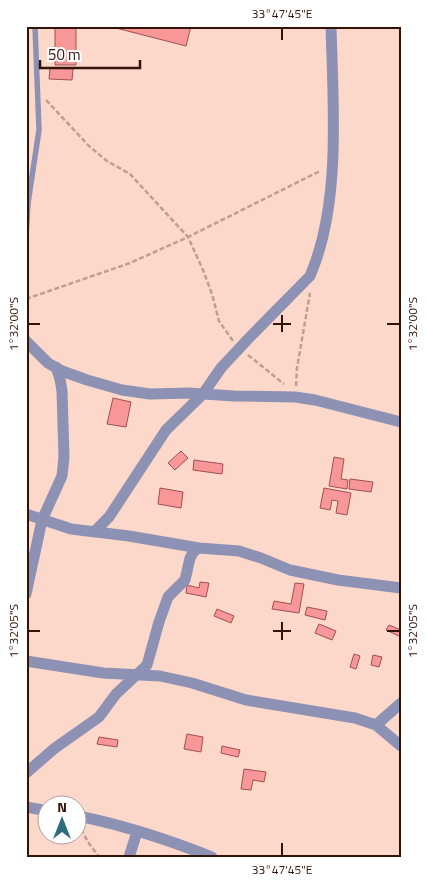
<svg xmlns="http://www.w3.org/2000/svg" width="427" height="883" font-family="'Titillium Web',sans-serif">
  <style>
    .building { fill: #f79797; stroke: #a14f51 }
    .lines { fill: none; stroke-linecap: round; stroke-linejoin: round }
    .path { stroke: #bf9d90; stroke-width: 2.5; stroke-dasharray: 5 2.5; stroke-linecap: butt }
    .service { stroke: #8d91b4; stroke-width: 5.5 }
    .minor { stroke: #8d91b4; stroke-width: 11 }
    .ticks { fill: none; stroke: #331308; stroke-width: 2 }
    .neatline { fill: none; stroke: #331308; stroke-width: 2 }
    .ticks-label { font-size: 12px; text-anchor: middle; fill: #331308 }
  </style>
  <rect width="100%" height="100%" fill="#fcd8cb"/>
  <path class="building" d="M55,26H76V65H55Z
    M108,26H191L186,46Z
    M50,68L73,69L72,80L49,79Z
    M113,398L131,402L126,427L107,424Z
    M181,451L188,458L175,470L168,463Z
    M334,457L344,459L341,479L348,480L347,489L329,486Z
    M194,460L223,464L222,474L193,470Z
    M350,479L373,482L371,492L349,489Z
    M160,488L183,492L181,508L158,504Z
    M324,488L351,493L347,515L336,513L338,501L332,500L330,510L320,508Z
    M200,582L209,583L206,597L186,593L187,585L199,588Z
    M295,583L304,584L299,613L272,609L274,601L291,604Z
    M307,607L327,611L325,620L305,615Z
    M217,609L234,616L231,623L214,616Z
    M319,624L336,631L332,640L315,633Z
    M389,625L401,630V637L386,630Z
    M354,654L360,656L356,669L350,667Z
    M373,655L382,657L379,667L371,665Z
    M187,734L203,737L201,752L184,749Z
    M99,737L118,740L117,747L97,744Z
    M222,746L240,750L238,757L221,753Z
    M244,769L266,772L264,782L253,780L251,790L241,789Z"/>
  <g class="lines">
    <path class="path" d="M46,100L89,146L107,161L130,174L188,237L203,270L212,294L219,321L233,341
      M26,299L130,263L188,237L320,171
      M248,355L284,384
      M296,386L297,368L310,293
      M81,829L88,842L99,857"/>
    <path class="service" d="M26,238L28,203L39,130L35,26"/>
    <path class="minor" d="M26,341L48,363L62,371L87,380L122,390L150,394L189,393L234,396L295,397L315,400L401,422
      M26,514L71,529L129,536L199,548L239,551L261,558L290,570L338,580L401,588
      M94,532L109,517L166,430L203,394L221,368L248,339L310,276L312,271C341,200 333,103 331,26
      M26,594L42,520L62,476L64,457L62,391L60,379L56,367
      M26,661L103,673L160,676L192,683L246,700L355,718L376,725L401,746
      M376,725L401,703
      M26,773L55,748L99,717L116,694L147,665L159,622L168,597L185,580L190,558L194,551L199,548
      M26,807L48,811
      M78,816C123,825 169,840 212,857
      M129,857L137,832"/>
  </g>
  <path class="ticks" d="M282,28V40M282,315V332M28,324H40M273,324H291M387,324H400M282,622V640M28,631H40M273,631H291M387,631H400M282,843V856"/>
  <rect width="427" height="883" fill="none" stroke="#ffffff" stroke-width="55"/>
  <g transform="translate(62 820)"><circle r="24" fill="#ffffff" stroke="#ada19c"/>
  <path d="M0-4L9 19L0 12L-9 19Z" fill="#2c6d80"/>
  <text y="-8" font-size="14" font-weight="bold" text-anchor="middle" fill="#331308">N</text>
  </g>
  <path d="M40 60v8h100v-8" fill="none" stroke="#331308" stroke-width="2.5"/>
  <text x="48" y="60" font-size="15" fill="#331308" stroke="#ffffff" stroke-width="4" paint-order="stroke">50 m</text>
  <rect x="28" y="28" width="372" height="828" class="neatline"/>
  <g class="ticks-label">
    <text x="282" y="18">33°47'45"E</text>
    <text transform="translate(14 324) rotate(-90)" y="4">1°32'00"S</text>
    <text transform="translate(413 324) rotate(-90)" y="4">1°32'00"S</text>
    <text transform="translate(14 631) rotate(-90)" y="4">1°32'05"S</text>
    <text transform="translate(413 631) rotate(-90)" y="4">1°32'05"S</text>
    <text x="282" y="874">33°47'45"E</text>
  </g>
</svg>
